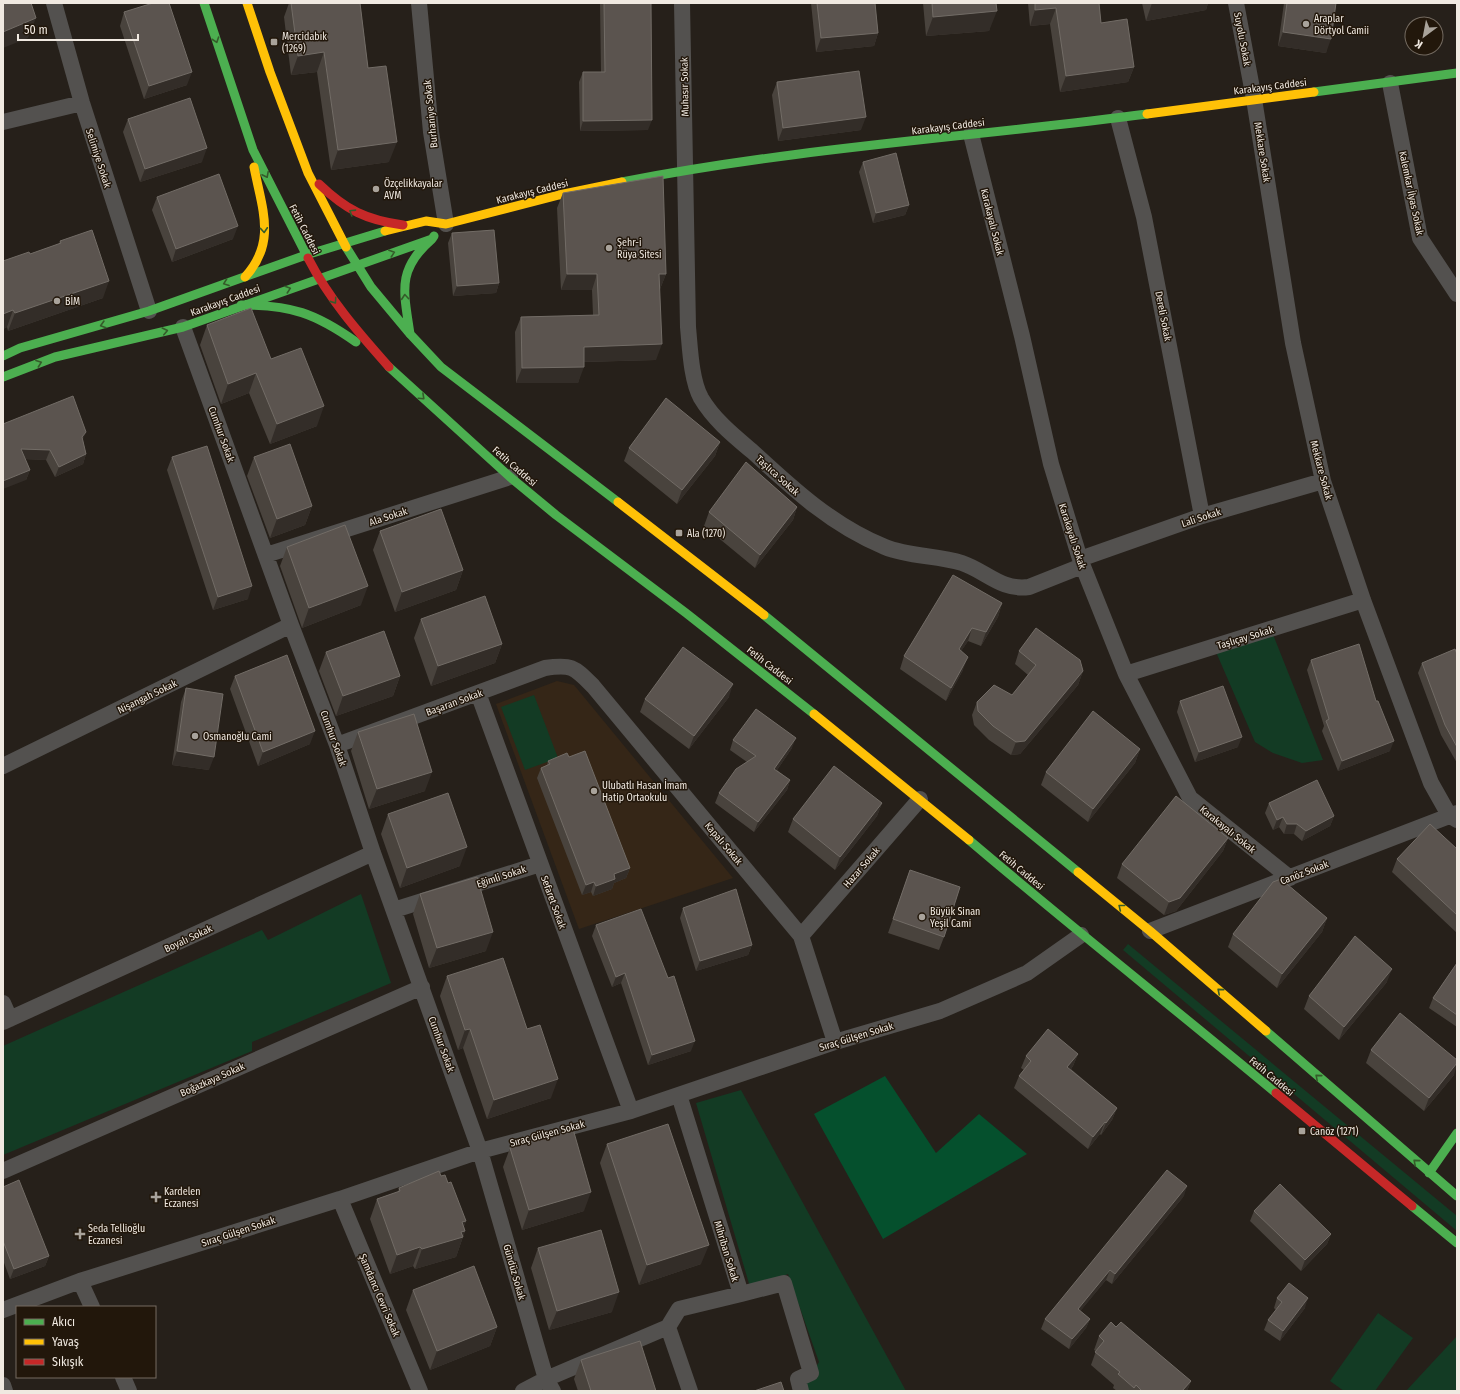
<svg xmlns="http://www.w3.org/2000/svg" width="1460" height="1394" font-family="'Fira Sans Condensed',sans-serif">
  <style>
    .built { fill: #352617 }
    .green { fill: #133b24 }
    .forest { fill: #05502d }
    .lines { fill: none; stroke-linecap: round; stroke-linejoin: round }
    .street { stroke: #53514f; stroke-width: 16 }
    .fast { stroke: #4caf50; stroke-width: 9 }
    .slow { stroke: #ffc107; stroke-width: 9 }
    .jam { stroke: #c62828; stroke-width: 9 }
    .wall { fill: #49433d }
    .shaded-wall { fill: #332d28 }
    .building { fill: #5b544f; stroke: #726c66 }
    .oneway { stroke: #355b2a }
    .poi-dot { fill: #a9a39b; stroke: #22170b; stroke-width: 1.5 }
    .labels { text-anchor: middle; stroke-width: 3; stroke-linejoin: round; paint-order: stroke }
    .poi-label { font-size: 10px; fill: #f0e9e1; stroke: #22170b; text-anchor: start }
    .street-label { font-size: 10px; fill: #f0e9e1; stroke: #22170b }
  </style>
  <rect width="100%" height="100%" fill="#26201a"/>
  <path class="built" d="M557,681L574,685L733,878L579,929L496,704Z"/>
  <path class="green" d="M1272,632L1323,760L1302,763L1273,753L1255,742L1216,652Z
    M534,695L558,758L525,770L501,707Z
    M361,894L391,983L252,1042V1051L3,1155V1046L262,930L268,940Z
    M1128,944L1457,1216V1231L1123,950Z
    M741,1090L906,1391H805L804,1387L819,1362L788,1274L750,1287L696,1103Z
    M1378,1313L1413,1338L1375,1391H1344L1330,1381Z
    M1457,1336V1391H1406Z"/>
  <path class="forest" d="M885,1076L936,1153L979,1114L1027,1154L883,1239L814,1114Z"/>
  <g class="lines">
    <path class="street" d="M54,3L82,103L149,311
      M419,3L431,132L446,224
      M682,3L688,327C690,347 691,380 701,398C714,420 734,436 753,452C793,489 833,526 885,547C909,557 938,555 962,563C986,571 1001,591 1029,587L1082,566
      M1236,3L1254,99L1293,343L1323,481L1363,600L1431,783L1449,815L1457,820
      M1390,83L1420,238L1457,294
      M1118,118L1144,217L1202,516
      M3,122L82,103
      M971,134L1022,336L1051,464L1080,559L1126,674L1190,798L1290,878
      M183,327L291,625L337,745L373,853L480,1151L546,1379L553,1391
      M266,555L510,477
      M1080,559L1202,516L1323,481
      M1126,674L1363,600
      M478,693L631,1111
      M337,745L545,668C572,664 574,667 593,686L801,936L835,1042
      M3,766L291,625
      M394,910L540,864
      M1150,931L1457,813
      M801,936L920,799
      M3,1003L10,1019
      M3,1022L373,853
      M679,1095L741,1294L784,1283L811,1373L798,1379L801,1391
      M3,1171L422,987
      M340,1199L420,1391
      M80,1281L92,1307
      M3,1310L80,1281L340,1199L480,1151L631,1111L835,1042L940,1011L1027,973L1081,935
      M668,1327L690,1391
      M123,1377L129,1391
      M3,1385L5,1391
      M523,1391L546,1379L668,1327L679,1309L741,1294"/>
    <path class="fast" d="M204,3L253,150L308,258
      M1314,92L1457,73
      M622,182C795,148 972,137 1147,114
      M346,247L371,287L411,335L441,367L618,502
      M241,305C291,305 315,313 356,342
      M410,334C404,292 396,270 432,239
      M3,356L20,348L149,311L306,255L385,231
      M389,367L510,477L556,515L686,613L814,714
      M3,377L55,357L183,327L432,239L434,236
      M764,615L1078,872
      M969,840C1070,926 1174,1008 1276,1093
      M1266,1031L1457,1196
      M1429,1173L1457,1133
      M1412,1206L1457,1243"/>
    <path class="slow" d="M247,3L270,72L308,173L346,247
      M1147,114L1314,92
      M385,231L426,221L446,224L559,195L622,182
      M245,277C277,242 262,209 254,167
      M618,502L764,615
      M814,714L969,840
      M1078,872L1150,931L1266,1031"/>
    <path class="jam" d="M319,184C346,210 366,220 403,225
      M308,258C329,299 358,332 389,367
      M1276,1093L1412,1206"/>
  </g>
  <path class="wall" d="M289,3H360L368,68L389,162L331,170L317,72L291,75L284,17Z
    M600,3H651L648,130L580,131L579,82L583,72H601Z
    M811,3H875L878,33L874,46L816,52Z
    M923,3H996L989,31L926,36Z
    M1028,3H1099L1101,23L1134,67L1128,82L1060,92L1050,24L1030,26Z
    M1142,3H1208L1206,10L1146,21Z
    M1284,3H1336L1326,53L1278,46Z
    M124,12L187,85L144,99L120,26Z
    M777,82L861,130L778,141L772,95Z
    M128,119L202,162L140,182L123,132Z
    M863,162L909,205L905,215L873,223L859,172Z
    M563,193L666,274L660,289H659L656,360L584,362L578,383H516L515,332L521,317L593,315L592,290H561L557,208Z
    M157,197L233,239L172,262L152,210Z
    M452,233L499,283L496,293L453,296L448,243Z
    M60,241L103,298L8,331L7,327L3,329V261L30,254L59,244Z
    M207,325L271,359L317,426L270,444L249,393L221,404L200,345Z
    M3,424L83,441L86,454L83,464L55,477L46,460L25,459L30,470L26,480Z
    M720,442L715,456L677,504L624,461L629,448Z
    M172,457L248,599L213,610L167,470Z
    M254,457L312,506L305,525L270,538L247,476Z
    M797,507L793,520L755,568L704,526L709,512Z
    M380,531L463,570L456,590L395,612L373,550Z
    M287,547L361,605L302,628L280,566Z
    M1002,603L998,617L981,646L968,641L961,651L963,670L946,701L900,669L904,656Z
    M421,619L502,644L495,663L431,686L414,638Z
    M1019,651L1083,671L1078,685L1020,754L1011,755L989,740L974,725L972,715L977,702L1012,695L1028,675L1015,664Z
    M326,652L400,676L393,696L336,716L319,671Z
    M1457,654V763L1441,735L1418,673L1422,663Z
    M1311,660L1390,751L1338,771L1322,731L1324,726L1307,670Z
    M235,676L310,744L258,766L230,689Z
    M186,688L209,770L172,765L181,702Z
    M729,697L689,749L640,712L645,699Z
    M1180,701L1238,747L1195,762L1177,712Z
    M358,732L425,791L369,809L351,751Z
    M733,740L792,748L777,770L790,780L787,790L754,832L715,803L719,793L747,762L730,750Z
    M1140,749L1135,763L1088,822L1041,785L1046,772Z
    M569,757L630,868L626,878L614,883L612,889L593,896L591,892L582,895L537,778L541,768L547,765L548,761Z
    M882,803L877,816L835,870L788,832L793,819Z
    M1269,803L1334,816L1330,826L1302,841L1294,834H1284L1279,827L1273,830L1265,813Z
    M388,814L460,866L400,888L381,834Z
    M1228,838L1223,851L1176,911L1164,915L1117,878L1122,864Z
    M1457,849V933L1392,872L1397,859Z
    M910,870L944,937L939,950L888,933Z
    M420,894L486,951L429,968L413,914Z
    M683,908L752,945L748,955L696,971L680,918Z
    M1327,918L1322,932L1277,988L1228,947L1233,934Z
    M596,925L668,978L691,1051L648,1065L621,983L612,987L592,936Z
    M1457,963V1027L1429,1008L1433,998Z
    M447,976L551,1098L487,1119L463,1048L458,1050L440,996Z
    M1387,982L1339,1040L1304,1009L1309,996Z
    M1371,1050L1454,1075L1424,1111L1366,1063Z
    M1078,1054L1073,1066L1071,1069L1117,1108L1112,1120L1101,1135L1100,1134L1088,1149L1014,1088L1019,1076L1024,1070L1021,1068L1026,1056Z
    M607,1144L701,1264L639,1285L600,1163Z
    M510,1148L584,1211L522,1230L503,1167Z
    M441,1176L448,1183L466,1221L464,1226L465,1231L456,1257L415,1269L413,1266L390,1274L370,1219L377,1199L398,1192L399,1188Z
    M3,1187L49,1256L45,1266L10,1279L3,1260Z
    M1184,1196L1112,1284L1106,1280L1080,1311L1090,1319L1086,1328L1069,1349L1041,1329L1045,1319Z
    M1254,1211L1331,1234L1327,1244L1301,1271L1250,1221Z
    M538,1248L612,1312L549,1330L531,1268Z
    M413,1290L497,1327L490,1346L430,1370L406,1310Z
    M1277,1298L1305,1308L1280,1341L1264,1330L1268,1320L1276,1310L1274,1308Z
    M1116,1327L1191,1381L1187,1391H1117L1113,1388L1114,1385L1091,1365L1096,1351L1094,1350L1099,1336Z
    M581,1360L656,1391H578L574,1379Z"/>
  <path class="shaded-wall" d="M1152,3H1208L1206,10L1146,21Z
    M1056,8L1050,24L1030,26L1035,10Z
    M997,11L989,31L926,36L933,17Z
    M36,18L28,38L3,48V32Z
    M1283,32L1331,39L1326,53L1278,46Z
    M878,33L874,46L816,52L821,38Z
    M324,52L317,72L291,75L298,56Z
    M1134,67L1128,82L1060,92L1066,76Z
    M192,72L187,85L144,99L149,86Z
    M866,117L861,130L778,141L783,128Z
    M652,120L648,130L580,131L583,121Z
    M397,142L389,162L331,170L338,150Z
    M207,148L202,162L140,182L145,169Z
    M909,205L905,215L873,223L876,213Z
    M238,226L233,239L172,262L176,249Z
    M567,274H597L592,290H561Z
    M659,274H666L660,289H653Z
    M109,281L103,298L8,331L15,313Z
    M499,283L496,293L453,296L457,286Z
    M13,310L7,327L3,329V314Z
    M662,344L656,360L578,362L584,347Z
    M584,367L578,383H516L522,368Z
    M256,373L249,393L221,404L228,384Z
    M324,406L317,426L270,444L277,424Z
    M86,432L82,442V437Z
    M720,442L715,456L677,504L682,490Z
    M21,449L50,450L46,460L18,459Z
    M86,454L83,464L55,477L59,467Z
    M30,470L26,480L3,489V481Z
    M312,506L305,525L270,538L277,519Z
    M797,507L793,520L755,568L760,555Z
    M463,570L456,590L395,612L402,592Z
    M252,586L248,599L213,610L218,597Z
    M368,586L361,605L302,628L309,608Z
    M1002,603L998,617L981,646L986,632Z
    M972,628L968,641L954,662L959,649Z
    M502,644L495,663L431,686L438,666Z
    M968,657L963,670L946,701L951,688Z
    M1083,671L1078,685L1020,754L1011,755L1016,742Z
    M400,676L393,696L336,716L343,696Z
    M733,684L729,697L689,749L694,736Z
    M315,731L310,744L258,766L263,752Z
    M1242,737L1238,747L1195,762L1199,752Z
    M796,738L792,748L771,779L774,769Z
    M1394,741L1390,751L1338,771L1342,761Z
    M1140,749L1135,763L1088,822L1093,809Z
    M177,751L214,757L209,770L172,765Z
    M432,772L425,791L369,809L377,789Z
    M790,780L787,790L754,832L758,822Z
    M882,803L877,816L835,870L840,857Z
    M1334,816L1330,826L1302,841L1306,831Z
    M1283,817L1279,827L1273,830L1277,820Z
    M1287,824H1297L1294,834H1284Z
    M1228,838L1223,851L1176,911L1164,915L1169,902Z
    M467,847L460,866L400,888L407,868Z
    M630,868L626,878L614,883L612,889L593,896L596,886L614,874Z
    M594,882L591,892L582,895L586,885Z
    M1327,918L1322,932L1277,988L1282,974Z
    M493,932L486,951L429,968L437,948Z
    M752,945L748,955L696,971L700,961Z
    M1392,969L1387,982L1339,1040L1344,1027Z
    M625,973L621,983L612,987L616,977Z
    M470,1029L463,1048L458,1050L465,1030Z
    M695,1041L691,1051L648,1065L652,1055Z
    M1078,1054L1073,1066L1063,1079L1067,1067Z
    M1457,1063V1065L1454,1075L1424,1111L1429,1098Z
    M558,1079L551,1098L487,1119L494,1100Z
    M1117,1108L1112,1120L1101,1135L1106,1123Z
    M1105,1122L1100,1134L1088,1149L1093,1137Z
    M1187,1186L1184,1196L1112,1284L1115,1274Z
    M591,1192L584,1211L522,1230L529,1210Z
    M466,1221L462,1232L465,1231L456,1257L415,1269L422,1249L462,1222Z
    M1331,1234L1327,1244L1301,1271L1305,1260Z
    M709,1245L701,1264L639,1285L647,1265Z
    M420,1247L413,1266L390,1274L397,1255Z
    M49,1256L45,1266L10,1279L14,1269Z
    M1110,1270L1106,1280L1074,1319L1078,1309Z
    M619,1292L612,1312L549,1330L557,1311Z
    M1308,1298L1305,1308L1280,1341L1283,1331Z
    M1090,1319L1086,1328L1069,1349L1072,1339Z
    M497,1327L490,1346L430,1370L437,1351Z
    M1191,1381L1187,1391H1182Z"/>
  <path class="building" d="M3,3H31L36,18L3,32Z
    M153,3H169L192,72L149,86L124,12Z
    M291,3H360L368,68L386,66L397,142L338,150L324,52L298,56Z
    M604,3H651L652,120L583,121V72H605Z
    M817,3H875L878,33L821,38Z
    M932,3H996L997,11L933,17Z
    M1035,3H1099L1101,23L1127,19L1134,67L1066,76L1056,8L1035,10Z
    M1287,3H1336L1331,39L1283,32Z
    M859,71L866,117L783,128L777,82Z
    M190,98L207,148L145,169L128,119Z
    M896,153L909,205L876,213L863,162Z
    M219,174L238,226L176,249L157,197Z
    M663,176L666,274H659L662,344L584,347V367L522,368L521,317L599,315L597,274H567L563,193Z
    M92,230L109,281L15,313L13,310L3,314V261L29,252L30,254L61,243L60,241Z
    M494,230L499,283L457,286L452,233Z
    M251,308L271,359L301,348L324,406L277,424L256,373L228,384L207,325Z
    M73,396L86,432L82,437L86,454L59,467L50,450L21,449L30,470L3,481V424Z
    M666,398L720,442L682,490L629,448Z
    M290,444L312,506L277,519L254,457Z
    M207,446L252,586L218,597L172,457Z
    M746,462L797,507L760,555L709,512Z
    M441,509L463,570L402,592L380,531Z
    M345,525L368,586L309,608L287,547Z
    M953,575L1002,603L986,632L972,628L959,649L968,657L951,688L904,656Z
    M485,596L502,644L438,666L421,619Z
    M1036,628L1080,660L1083,671L1025,741L1016,742L993,726L978,711L977,702L994,685L1012,695L1036,665L1019,651Z
    M384,631L400,676L343,696L326,652Z
    M1359,644L1376,701H1378L1394,741L1342,761L1326,721L1329,719L1311,660Z
    M683,647L733,684L694,736L645,699Z
    M1455,649L1457,654V747L1445,725L1422,663Z
    M287,655L315,731L263,752L235,676Z
    M1223,686L1242,737L1199,752L1180,701Z
    M186,688L223,694L214,757L177,751Z
    M756,709L796,738L774,769L790,780L758,822L719,793L736,769L756,756L733,740Z
    M1093,711L1140,749L1093,809L1046,772Z
    M414,714L432,772L377,789L358,732Z
    M585,751L630,868L614,874L615,879L596,886L594,882L586,885L541,768L550,764L548,761L567,753L569,757Z
    M834,766L882,803L840,857L793,819Z
    M1317,780L1334,816L1306,831L1297,824H1287L1283,817L1277,820L1269,803Z
    M448,793L467,847L407,868L388,814Z
    M1176,796L1228,838L1180,898L1169,902L1122,864Z
    M1430,824L1457,849V915L1397,859Z
    M910,870L960,887L944,937L893,919Z
    M477,877L493,932L437,948L420,894Z
    M1281,879L1327,918L1282,974L1233,934L1273,882Z
    M736,889L752,945L700,961L683,908Z
    M641,909L668,978L674,976L695,1041L652,1055L625,973L616,977L596,925Z
    M1355,936L1392,969L1344,1027L1309,996Z
    M503,958L527,1029L540,1025L558,1079L494,1100L470,1029L465,1030L447,976Z
    M1457,963V1015L1433,998Z
    M1400,1013L1457,1060V1063L1429,1098L1371,1050Z
    M1048,1029L1078,1054L1067,1067L1117,1108L1106,1123L1105,1122L1093,1137L1019,1076L1031,1061L1026,1056Z
    M668,1124L709,1245L647,1265L607,1144Z
    M573,1129L591,1192L529,1210L510,1148Z
    M1167,1170L1187,1186L1115,1274L1110,1270L1078,1309L1090,1319L1072,1339L1045,1319Z
    M439,1171L441,1176L445,1175L448,1183L451,1182L466,1221L462,1222L465,1231L461,1232L463,1237L422,1249L420,1247L397,1255L377,1199L400,1191L399,1188Z
    M19,1180L49,1256L14,1269L3,1241V1187Z
    M1280,1184L1331,1234L1305,1260L1254,1211Z
    M601,1230L619,1292L557,1311L538,1248Z
    M474,1266L497,1327L437,1351L413,1290Z
    M1289,1283L1308,1298L1283,1331L1268,1320L1282,1302L1277,1298Z
    M1111,1322L1116,1327L1121,1322L1191,1381L1182,1391H1142L1136,1385L1134,1388L1118,1374L1120,1372L1095,1352L1104,1341L1099,1336Z
    M640,1341L656,1391H591L581,1360Z
    M781,1382L784,1391H754Z"/>
  <defs><path id="oneway-chevron" d="M-2-3.5L2.5 0L-2 3.5" fill="none" stroke-width="1.6" stroke-linecap="round" stroke-linejoin="round"/></defs>
  <g class="oneway">
    <use href="#oneway-chevron" transform="translate(216 40) rotate(71)"/>
    <use href="#oneway-chevron" transform="translate(266 175) rotate(63)"/>
    <use href="#oneway-chevron" transform="translate(352 212) rotate(-148)"/>
    <use href="#oneway-chevron" transform="translate(264 230) rotate(86)"/>
    <use href="#oneway-chevron" transform="translate(392 253) rotate(-19)"/>
    <use href="#oneway-chevron" transform="translate(226 283) rotate(160)"/>
    <use href="#oneway-chevron" transform="translate(288 289) rotate(-19)"/>
    <use href="#oneway-chevron" transform="translate(405 297) rotate(-95)"/>
    <use href="#oneway-chevron" transform="translate(334 301) rotate(55)"/>
    <use href="#oneway-chevron" transform="translate(103 325) rotate(164)"/>
    <use href="#oneway-chevron" transform="translate(165 331) rotate(-13)"/>
    <use href="#oneway-chevron" transform="translate(39 363) rotate(-20)"/>
    <use href="#oneway-chevron" transform="translate(422 397) rotate(43)"/>
    <use href="#oneway-chevron" transform="translate(1121 907) rotate(-141)"/>
    <use href="#oneway-chevron" transform="translate(1220 991) rotate(-139)"/>
    <use href="#oneway-chevron" transform="translate(1318 1077) rotate(-139)"/>
    <use href="#oneway-chevron" transform="translate(1416 1162) rotate(-139)"/>
  </g>
  <g class="poi-dot">
    <circle cx="1306" cy="24" r="4"/>
    <rect x="270" y="38" width="8" height="8" rx="2"/>
    <circle cx="376" cy="189" r="4"/>
    <circle cx="609" cy="248" r="4"/>
    <circle cx="57" cy="301" r="4"/>
    <rect x="675" y="529" width="8" height="8" rx="2"/>
    <circle cx="195" cy="736" r="4"/>
    <circle cx="594" cy="791" r="4"/>
    <circle cx="922" cy="917" r="4"/>
    <rect x="1298" y="1127" width="8" height="8" rx="2"/>
    <path d="M154 1191h4v4h4v4h-4v4h-4v-4h-4v-4h4z"/>
    <path d="M78 1228h4v4h4v4h-4v4h-4v-4h-4v-4h4z"/>
  </g>
  <g class="labels">
    <g class="poi-label">
      <text x="1314" y="22">Araplar<tspan x="1314" dy="12">Dörtyol Camii</tspan></text>
      <text x="282" y="40">Mercidabık<tspan x="282" dy="12">(1269)</tspan></text>
      <text x="384" y="187">Özçelikkayalar<tspan x="384" dy="12">AVM</tspan></text>
      <text x="617" y="246">Şehr-i<tspan x="617" dy="12">Rüya Sitesi</tspan></text>
      <text x="65" y="305">BİM</text>
      <text x="687" y="537">Ala (1270)</text>
      <text x="203" y="740">Osmanoğlu Cami</text>
      <text x="602" y="789">Ulubatlı Hasan İmam<tspan x="602" dy="12">Hatip Ortaokulu</tspan></text>
      <text x="930" y="915">Büyük Sinan<tspan x="930" dy="12">Yeşil Cami</tspan></text>
      <text x="1310" y="1135">Canöz (1271)</text>
      <text x="164" y="1195">Kardelen<tspan x="164" dy="12">Eczanesi</tspan></text>
      <text x="88" y="1232">Seda Tellioğlu<tspan x="88" dy="12">Eczanesi</tspan></text>
    </g>
    <g class="street-label">
      <text transform="translate(1243 39) rotate(79)" y="4">Suyolu Sokak</text>
      <text transform="translate(1270 86) rotate(-7)" y="4">Karakayış Caddesi</text>
      <text transform="translate(684 87) rotate(-91)" y="4">Muhasır Sokak</text>
      <text transform="translate(430 114) rotate(-96)" y="4">Burhaniye Sokak</text>
      <text transform="translate(948 126) rotate(-7)" y="4">Karakayış Caddesi</text>
      <text transform="translate(1263 152) rotate(81)" y="4">Mekkare Sokak</text>
      <text transform="translate(99 158) rotate(72)" y="4">Selimiye Sokak</text>
      <text transform="translate(532 191) rotate(-14)" y="4">Karakayış Caddesi</text>
      <text transform="translate(1412 193) rotate(78)" y="4">Kalemkar İlyas Sokak</text>
      <text transform="translate(993 222) rotate(76)" y="4">Karakayalı Sokak</text>
      <text transform="translate(305 229) rotate(63)" y="4">Fetih Caddesi</text>
      <text transform="translate(225 300) rotate(-20)" y="4">Karakayış Caddesi</text>
      <text transform="translate(1164 316) rotate(79)" y="4">Dereli Sokak</text>
      <text transform="translate(222 434) rotate(70)" y="4">Cumhur Sokak</text>
      <text transform="translate(515 466) rotate(41)" y="4">Fetih Caddesi</text>
      <text transform="translate(1322 470) rotate(75)" y="4">Mekkare Sokak</text>
      <text transform="translate(778 475) rotate(42)" y="4">Taşlıca Sokak</text>
      <text transform="translate(388 516) rotate(-18)" y="4">Ala Sokak</text>
      <text transform="translate(1201 517) rotate(-18)" y="4">Lali Sokak</text>
      <text transform="translate(1073 536) rotate(72)" y="4">Karakayalı Sokak</text>
      <text transform="translate(1245 637) rotate(-17)" y="4">Taşlıçay Sokak</text>
      <text transform="translate(770 665) rotate(38)" y="4">Fetih Caddesi</text>
      <text transform="translate(147 696) rotate(-26)" y="4">Nişangah Sokak</text>
      <text transform="translate(454 702) rotate(-20)" y="4">Başaran Sokak</text>
      <text transform="translate(334 738) rotate(70)" y="4">Cumhur Sokak</text>
      <text transform="translate(1228 829) rotate(39)" y="4">Karakayalı Sokak</text>
      <text transform="translate(724 843) rotate(50)" y="4">Kapalı Sokak</text>
      <text transform="translate(861 867) rotate(-49)" y="4">Hazar Sokak</text>
      <text transform="translate(1022 870) rotate(40)" y="4">Fetih Caddesi</text>
      <text transform="translate(1304 872) rotate(-21)" y="4">Canöz Sokak</text>
      <text transform="translate(501 876) rotate(-18)" y="4">Eğimli Sokak</text>
      <text transform="translate(554 902) rotate(70)" y="4">Sefaret Sokak</text>
      <text transform="translate(188 938) rotate(-25)" y="4">Boyalı Sokak</text>
      <text transform="translate(856 1036) rotate(-17)" y="4">Sıraç Gülşen Sokak</text>
      <text transform="translate(442 1044) rotate(70)" y="4">Cumhur Sokak</text>
      <text transform="translate(1272 1076) rotate(40)" y="4">Fetih Caddesi</text>
      <text transform="translate(212 1079) rotate(-24)" y="4">Boğazkaya Sokak</text>
      <text transform="translate(547 1133) rotate(-15)" y="4">Sıraç Gülşen Sokak</text>
      <text transform="translate(238 1231) rotate(-18)" y="4">Sıraç Gülşen Sokak</text>
      <text transform="translate(727 1251) rotate(73)" y="4">Mihriban Sokak</text>
      <text transform="translate(515 1272) rotate(74)" y="4">Gündüz Sokak</text>
      <text transform="translate(380 1295) rotate(67)" y="4">Şamdancı Cevri Sokak</text>
    </g>
  </g>
  <rect width="1460" height="1394" fill="none" stroke="#f0e9e1" stroke-width="8"/>
  <rect x="16" y="1306" width="140" height="72" fill="#22170b" stroke="#746b61"/>
  <rect x="24" y="1319" width="20" height="6" fill="#4caf50" stroke="#746b61"/>
  <text x="52" y="1326" font-size="12" fill="#f0e9e1">Akıcı</text>
  <rect x="24" y="1339" width="20" height="6" fill="#ffc107" stroke="#746b61"/>
  <text x="52" y="1346" font-size="12" fill="#f0e9e1">Yavaş</text>
  <rect x="24" y="1359" width="20" height="6" fill="#c62828" stroke="#746b61"/>
  <text x="52" y="1366" font-size="12" fill="#f0e9e1">Sıkışık</text>
  <g transform="translate(1424 36) rotate(212)"><circle r="19" fill="#22170b" stroke="#746b61"/>
  <path d="M0-3L7 15L0 10L-7 15Z" fill="#a9a39b"/>
  <text y="-6" font-size="11" font-weight="bold" text-anchor="middle" fill="#f0e9e1">K</text>
  </g>
  <path d="M18 34v6h120v-6" fill="none" stroke="#f0e9e1" stroke-width="2"/>
  <text x="24" y="34" font-size="12" fill="#f0e9e1" stroke="#22170b" stroke-width="3" paint-order="stroke">50 m</text>
</svg>
